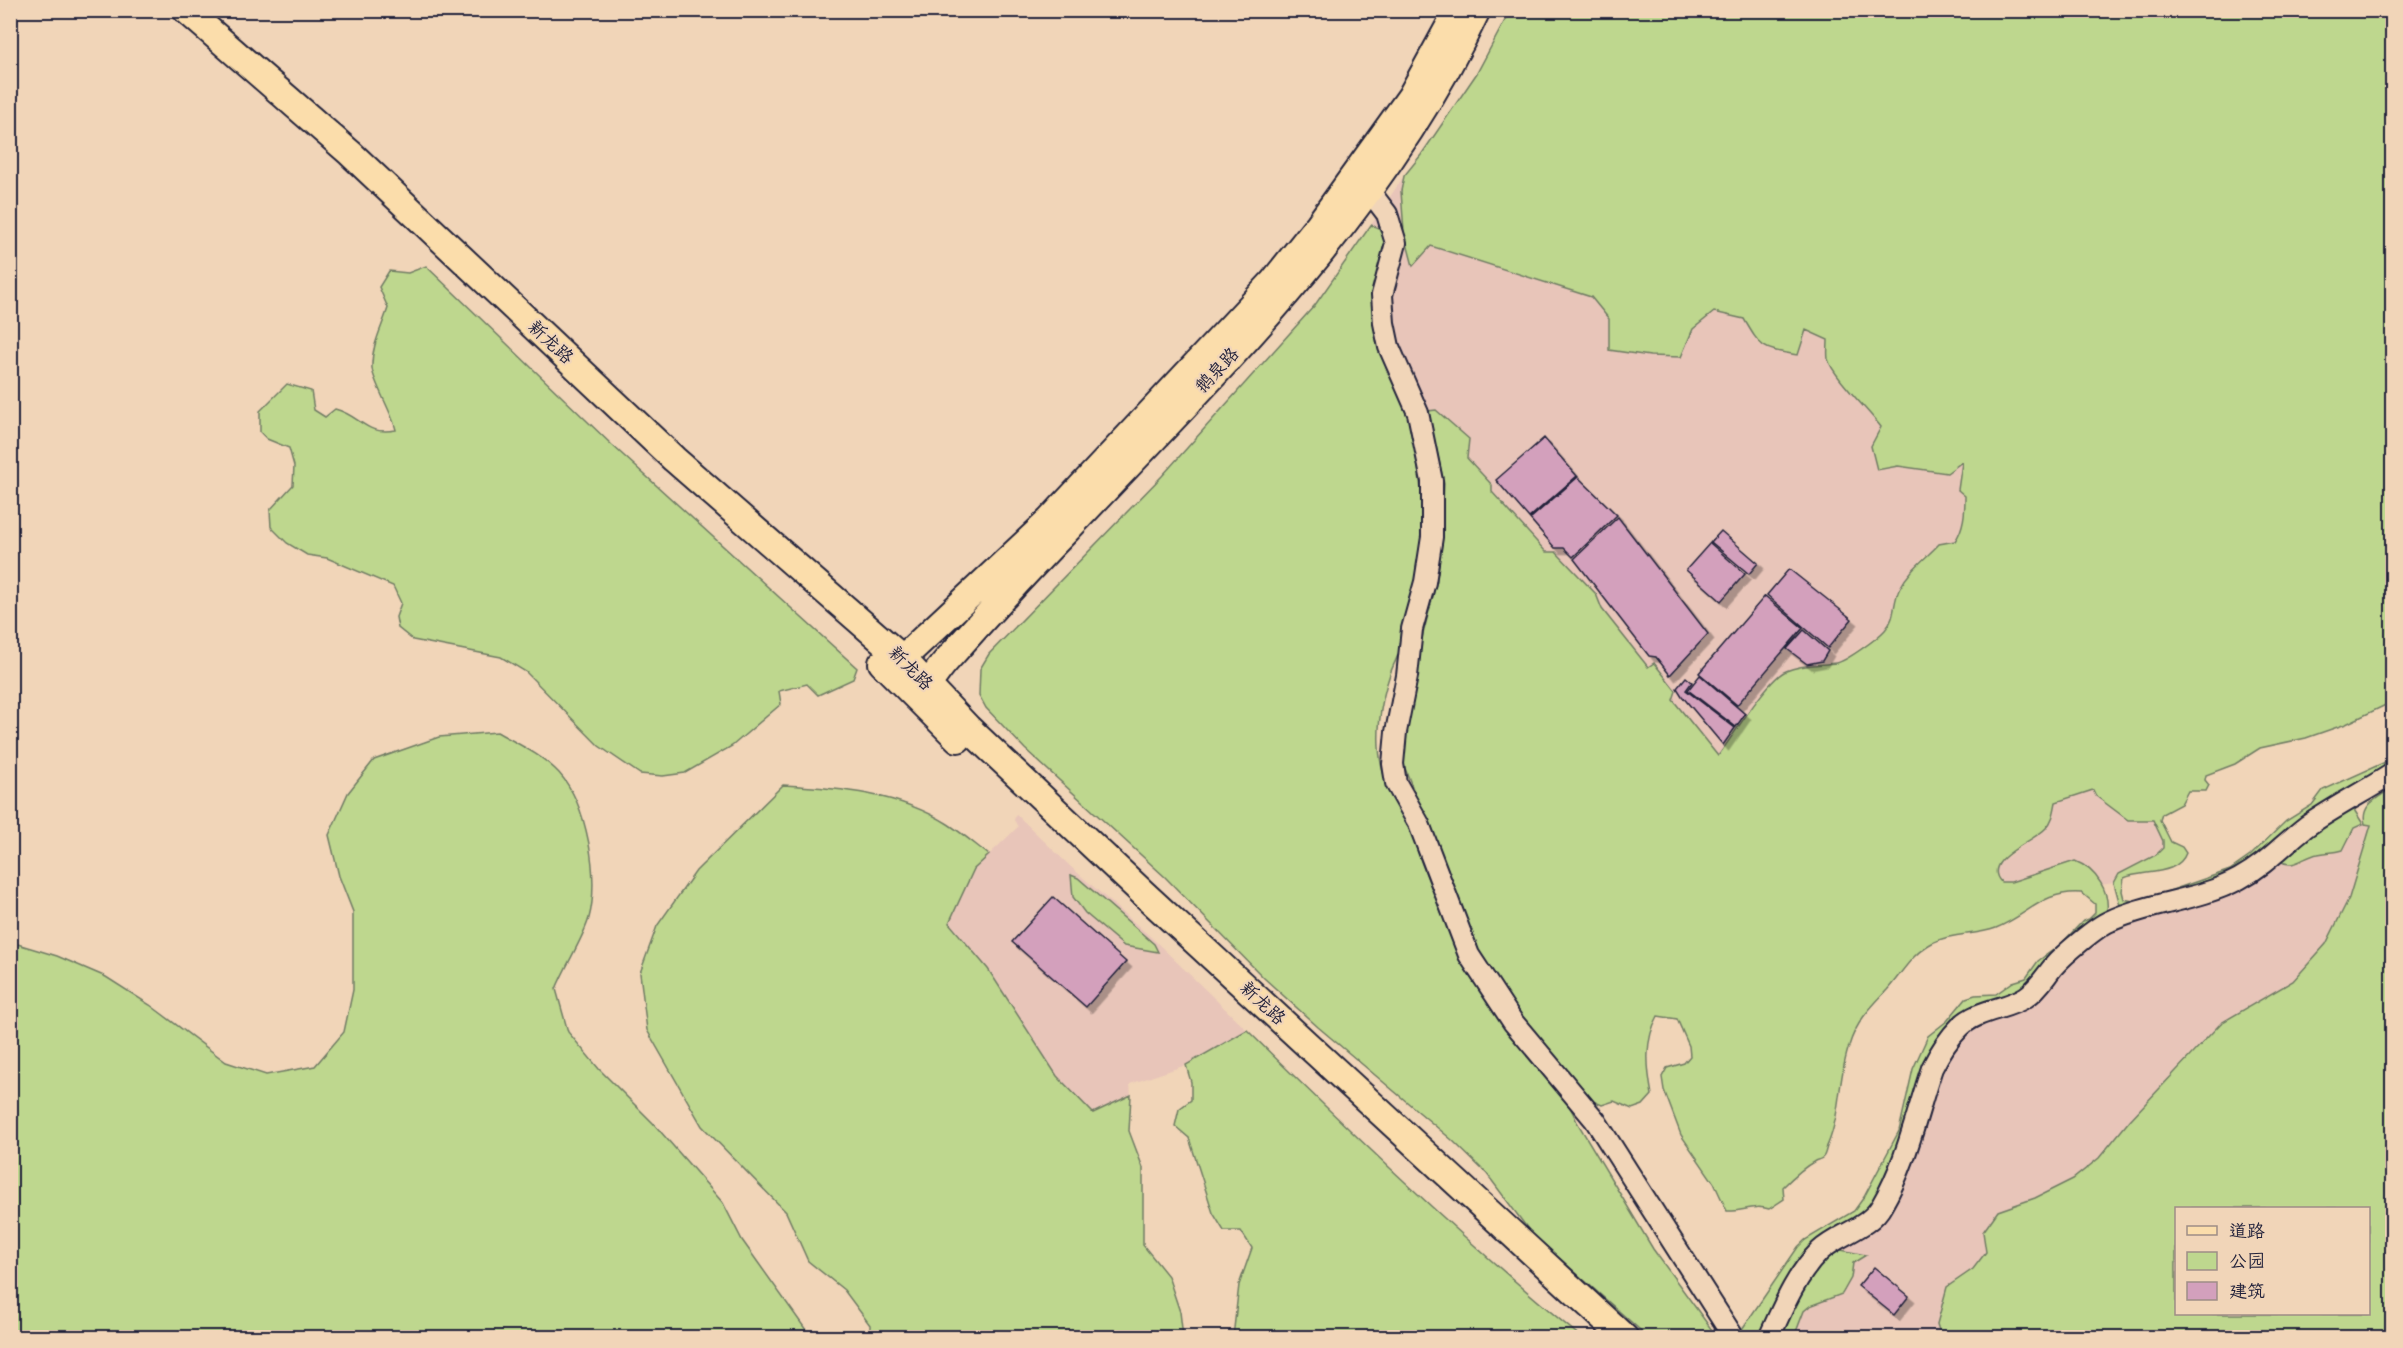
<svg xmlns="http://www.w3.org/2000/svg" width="2403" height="1348" font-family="Sriracha,'LXGW WenKai TC',sans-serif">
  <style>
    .built { fill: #e8c5b9 }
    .green { fill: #bed78e; stroke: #707c64; stroke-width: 1.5; fill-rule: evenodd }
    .building { fill: #d3a0bc; stroke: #22223b; stroke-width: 1.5; filter: url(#shadow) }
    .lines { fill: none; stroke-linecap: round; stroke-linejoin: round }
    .minor-casing { stroke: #22223b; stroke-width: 24 }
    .major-casing { stroke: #22223b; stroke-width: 30 }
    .minor { stroke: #f1d5b8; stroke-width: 20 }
    .major { stroke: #fbddab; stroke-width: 26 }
    .labels { text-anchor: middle; stroke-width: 4.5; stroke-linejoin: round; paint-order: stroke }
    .street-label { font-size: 18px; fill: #22223b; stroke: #f1d5b8 }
  </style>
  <defs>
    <filter id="shadow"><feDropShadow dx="5.5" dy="5.5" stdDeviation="0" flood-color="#0004"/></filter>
  </defs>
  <rect width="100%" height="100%" fill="#f1d5b8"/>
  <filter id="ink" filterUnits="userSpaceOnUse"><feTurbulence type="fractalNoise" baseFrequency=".0167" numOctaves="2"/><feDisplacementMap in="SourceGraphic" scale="12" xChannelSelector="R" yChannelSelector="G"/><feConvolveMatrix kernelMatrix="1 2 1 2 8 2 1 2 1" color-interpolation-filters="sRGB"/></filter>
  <g filter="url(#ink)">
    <path class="built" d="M1404,176L1401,191L1404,232L1413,265L1431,246L1591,297L1609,319V350L1650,356L1681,357L1693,329L1714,312L1744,319L1760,345L1805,330L1828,340L1842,383L1864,405L1881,427L1871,446L1898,466L1947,473L1962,461L1958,478L1965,496L1962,531L1955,541L1939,544L1930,553L1923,557L1899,589L1894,617L1884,631L1839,663H1818L1727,745L1718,757L1672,699L1676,691L1654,663L1649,667L1632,648L1602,609L1596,594L1547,552L1492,492V485L1467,458L1469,439L1436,410L1428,411L1418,395L1396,348L1381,229L1371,225Z
      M2093,790L2128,820H2153L2163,841V847L2157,855L2119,874L2114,883L2101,885L2097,877L2075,861L2011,882H2001L1996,870L2000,862L2046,829L2054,816L2056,802Z
      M1016,814L1071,867L1152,938L1247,1030L1186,1065L1130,1084L1131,1095L1094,1113L1057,1076L988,969L949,923L974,869L1018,827L1014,820Z
      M2363,824H2372L2360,863L2349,898L2326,944L2293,981L2192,1052L2099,1158L2073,1179L2035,1198L1998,1211L1983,1232L1986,1252L1973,1269L1947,1287L1937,1324L1941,1337L1794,1338L1804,1311L1810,1306L1842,1294L1851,1278L1853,1263L1865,1255L1836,1249L1934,1087L1958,1042L1966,1033L2056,975L2103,933L2280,861L2285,864L2299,863L2317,854H2331L2347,845L2349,835L2354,828Z"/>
    <path class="green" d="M1510,11H2392V702L2346,724L2306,738L2260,748L2235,764L2206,775L2205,780L2209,785L2206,791H2188L2181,804L2162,814L2160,820L2171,842L2182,847L2186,853C2178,876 2143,870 2124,878L2122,891L2124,899L2133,901L2146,899L2230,870L2250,856L2286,821L2312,805L2323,790L2392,759V767L2231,877L2125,908L2120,905L2114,883L2119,874L2156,855L2163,848V841L2153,820H2128L2096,796L2093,790L2056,802C2054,812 2053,821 2046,828C2035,841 1980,860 2001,882H2011L2075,861C2096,869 2112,893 2106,916L2026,989L1970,1009L1896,1153L1875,1203L1857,1218L1761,1337H1740L1738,1335L1798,1247L1805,1240L1854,1211L1864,1197L1899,1131L1913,1069L1928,1036L1947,1021L1966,998L1975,995L1996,994L2013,982L2026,978L2038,961L2060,945L2083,921L2089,919L2095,913V904L2082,893C2042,890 2029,915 1996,928C1975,936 1954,932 1934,942C1911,954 1903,972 1887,990C1870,1008 1856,1022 1849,1046C1838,1078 1841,1112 1828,1144C1826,1147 1826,1154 1823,1157C1822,1159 1817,1160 1815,1161C1804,1167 1792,1178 1783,1187L1784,1199L1769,1209C1753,1204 1743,1212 1727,1211L1714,1183L1681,1135L1664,1090L1662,1077L1667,1068L1684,1063L1690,1056L1689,1046L1677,1019L1658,1016C1644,1041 1647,1068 1652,1095L1643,1105L1632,1109L1614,1101L1602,1105L1588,1099L1560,1063L1542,1046L1479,960L1401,758L1415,665L1437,580L1441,545L1444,483L1428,411L1436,410L1469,439L1467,458L1492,485V492L1546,552H1556L1596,594L1602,609L1648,667L1654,663L1676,691L1673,700L1718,756C1732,738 1768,678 1786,671C1802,664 1820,665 1836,663C1845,662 1878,638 1885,630C1897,617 1892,602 1900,588C1909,570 1926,558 1939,544L1955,541C1964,528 1965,512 1965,496L1958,490L1962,462L1947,473L1898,466L1877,470L1871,446L1881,427C1869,411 1832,375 1828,359C1827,354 1828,346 1828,340L1806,330L1798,355C1762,349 1762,350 1744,319L1714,312L1693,329L1681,357L1650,356L1609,350V319L1591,297L1431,246L1413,266L1404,232L1401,191L1404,176L1421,155L1477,73Z
      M1371,225L1381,229L1389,238L1376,277L1375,298C1397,378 1432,477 1421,560C1416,589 1409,621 1400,649C1398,657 1393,665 1390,674C1380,703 1375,738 1382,768C1387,792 1403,811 1412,833C1416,843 1418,854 1422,864C1444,920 1468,976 1503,1026C1527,1059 1562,1083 1577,1122L1653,1249L1717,1337H1648L1531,1233L1487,1174L1452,1140L1318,1027L1264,978L1165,877L1025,749L986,708L979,695L980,669L989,654L1162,476L1315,305Z
      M426,266L612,445L857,668L853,679L818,695L807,684L779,691L781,704L732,746L685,773L663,776L640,774L599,746L526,672L501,657L413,640L398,628L396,617L401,603L393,586L327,558L307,555L287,543L271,527L270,510L293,485L294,466L289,448L267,439L260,432V411L287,384L311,391L314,410L325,417L335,409C362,416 364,436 396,430C392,412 373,382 372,368C371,347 382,327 388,308L379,287L389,271L408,273Z
      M497,732C518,744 542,755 559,773C587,804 600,878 589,918C583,939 565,966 556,989L568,1032L599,1069L653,1123L723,1203L742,1240L811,1337H11V942L57,956L106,977L150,1005L226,1062L266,1075L315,1066L344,1032L353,990V912L339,876L329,835L348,793L374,760L439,737Z
      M783,785C839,788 899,793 948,824C962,833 976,845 989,855L974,869L949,923L988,969L1057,1076L1093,1113L1131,1095L1129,1131L1143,1168V1245L1168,1276L1180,1312L1183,1337H870V1325L844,1290L808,1261L786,1212L702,1126L647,1030L640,973L657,926L696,871Z
      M2392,788V1337H1941L1937,1324L1947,1287L1973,1269L1986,1252L1983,1232L1998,1211L2035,1198L2073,1179L2099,1158L2130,1120L2221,1023L2293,981L2326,944L2349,898L2371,825L2365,824C2360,804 2379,798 2392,788ZM2176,1208H2368V1314H2176Z
      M2353,808L2363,824L2354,828L2343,850C2334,853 2327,852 2318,854C2304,856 2294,870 2280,861L2310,833Z
      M1071,875L1078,878L1154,944L1158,952L1124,946L1085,913L1073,897Z
      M1247,1030C1355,1136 1464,1241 1581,1337H1233L1239,1285L1252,1248L1241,1231H1224L1213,1213L1189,1138L1175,1126L1179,1109L1191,1100V1082L1186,1065Z
      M1836,1249L1866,1255L1853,1263L1851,1278L1842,1294L1810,1306L1804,1311L1794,1337L1777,1338C1793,1307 1807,1270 1836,1249Z"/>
    <path class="building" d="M1544,438L1577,476L1529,518L1496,480Z
      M1578,477L1617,515L1573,557L1564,548H1555L1530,519Z
      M1618,517L1708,634L1670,675L1656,657L1649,656L1574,559Z
      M1721,531L1758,563L1749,574L1711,542Z
      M1710,543L1745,574L1721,601L1686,570Z
      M1789,569L1852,619L1828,648L1767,595Z
      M1765,596L1803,628L1737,705L1699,673Z
      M1804,630L1828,651L1822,661L1807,664L1787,649Z
      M1700,675L1745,714L1736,727L1688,690Z
      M1686,677L1692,682L1686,690L1735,728L1723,745L1682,696L1677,688Z
      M1053,897L1126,962L1086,1007L1012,942Z
      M1874,1267L1909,1296L1894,1315L1858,1286Z"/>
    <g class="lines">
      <g class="minor-casing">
        <path id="minor" d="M1368,189L1387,214L1396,243L1382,295L1384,323L1389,347L1418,413L1432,481V537L1425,582L1412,629L1407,676L1396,732L1393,764L1396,783L1419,824L1469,955L1513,1022L1595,1120L1734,1338
          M1769,1338C1783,1307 1796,1275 1820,1251C1838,1234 1870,1228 1882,1205C1907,1162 1916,1115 1932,1068C1939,1054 1949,1038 1960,1027C1978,1009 2006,1010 2026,997C2038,989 2044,978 2053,967C2063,955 2096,927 2110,921C2151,902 2198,901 2239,879C2268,863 2282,845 2307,826C2334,807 2364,792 2392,774"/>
      </g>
      <g class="major-casing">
        <path id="major" d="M186,10L350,153L674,459L902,658L968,728L1143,893L1625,1338
          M882,663L958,739
          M890,670L1049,521L1272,283L1319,224L1411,96L1458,10
          M919,697C929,685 936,672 946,661C985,617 1025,573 1066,531C1218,370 1382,213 1477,10"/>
      </g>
      <use href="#minor" class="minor"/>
      <use href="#major" class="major"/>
    </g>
  </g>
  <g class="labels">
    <g class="street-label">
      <text transform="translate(551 342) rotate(43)" y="6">新龙路</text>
      <text transform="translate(1217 370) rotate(-47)" y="6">鹅泉路</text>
      <text transform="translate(911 668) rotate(45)" y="6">新龙路</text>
      <text transform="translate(1263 1003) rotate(43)" y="6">新龙路</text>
    </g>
  </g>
  <rect width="2403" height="1348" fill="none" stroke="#f1d5b8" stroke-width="36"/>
  <rect x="18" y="18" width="2367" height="1312" fill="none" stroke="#22223b" stroke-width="2" filter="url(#ink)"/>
  <rect x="2175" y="1207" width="195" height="108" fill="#f1d5b8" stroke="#9e8d86" stroke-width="1.5"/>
  <rect x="2187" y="1226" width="30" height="9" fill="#fbddab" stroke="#9e8d86" stroke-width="1.5"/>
  <text x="2229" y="1237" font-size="18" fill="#22223b">道路</text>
  <rect x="2187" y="1252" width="30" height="18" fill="#bed78e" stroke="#9e8d86" stroke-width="1.5"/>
  <text x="2229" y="1267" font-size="18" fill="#22223b">公园</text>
  <rect x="2187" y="1282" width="30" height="18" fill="#d3a0bc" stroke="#9e8d86" stroke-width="1.5"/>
  <text x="2229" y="1297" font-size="18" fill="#22223b">建筑</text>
</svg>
